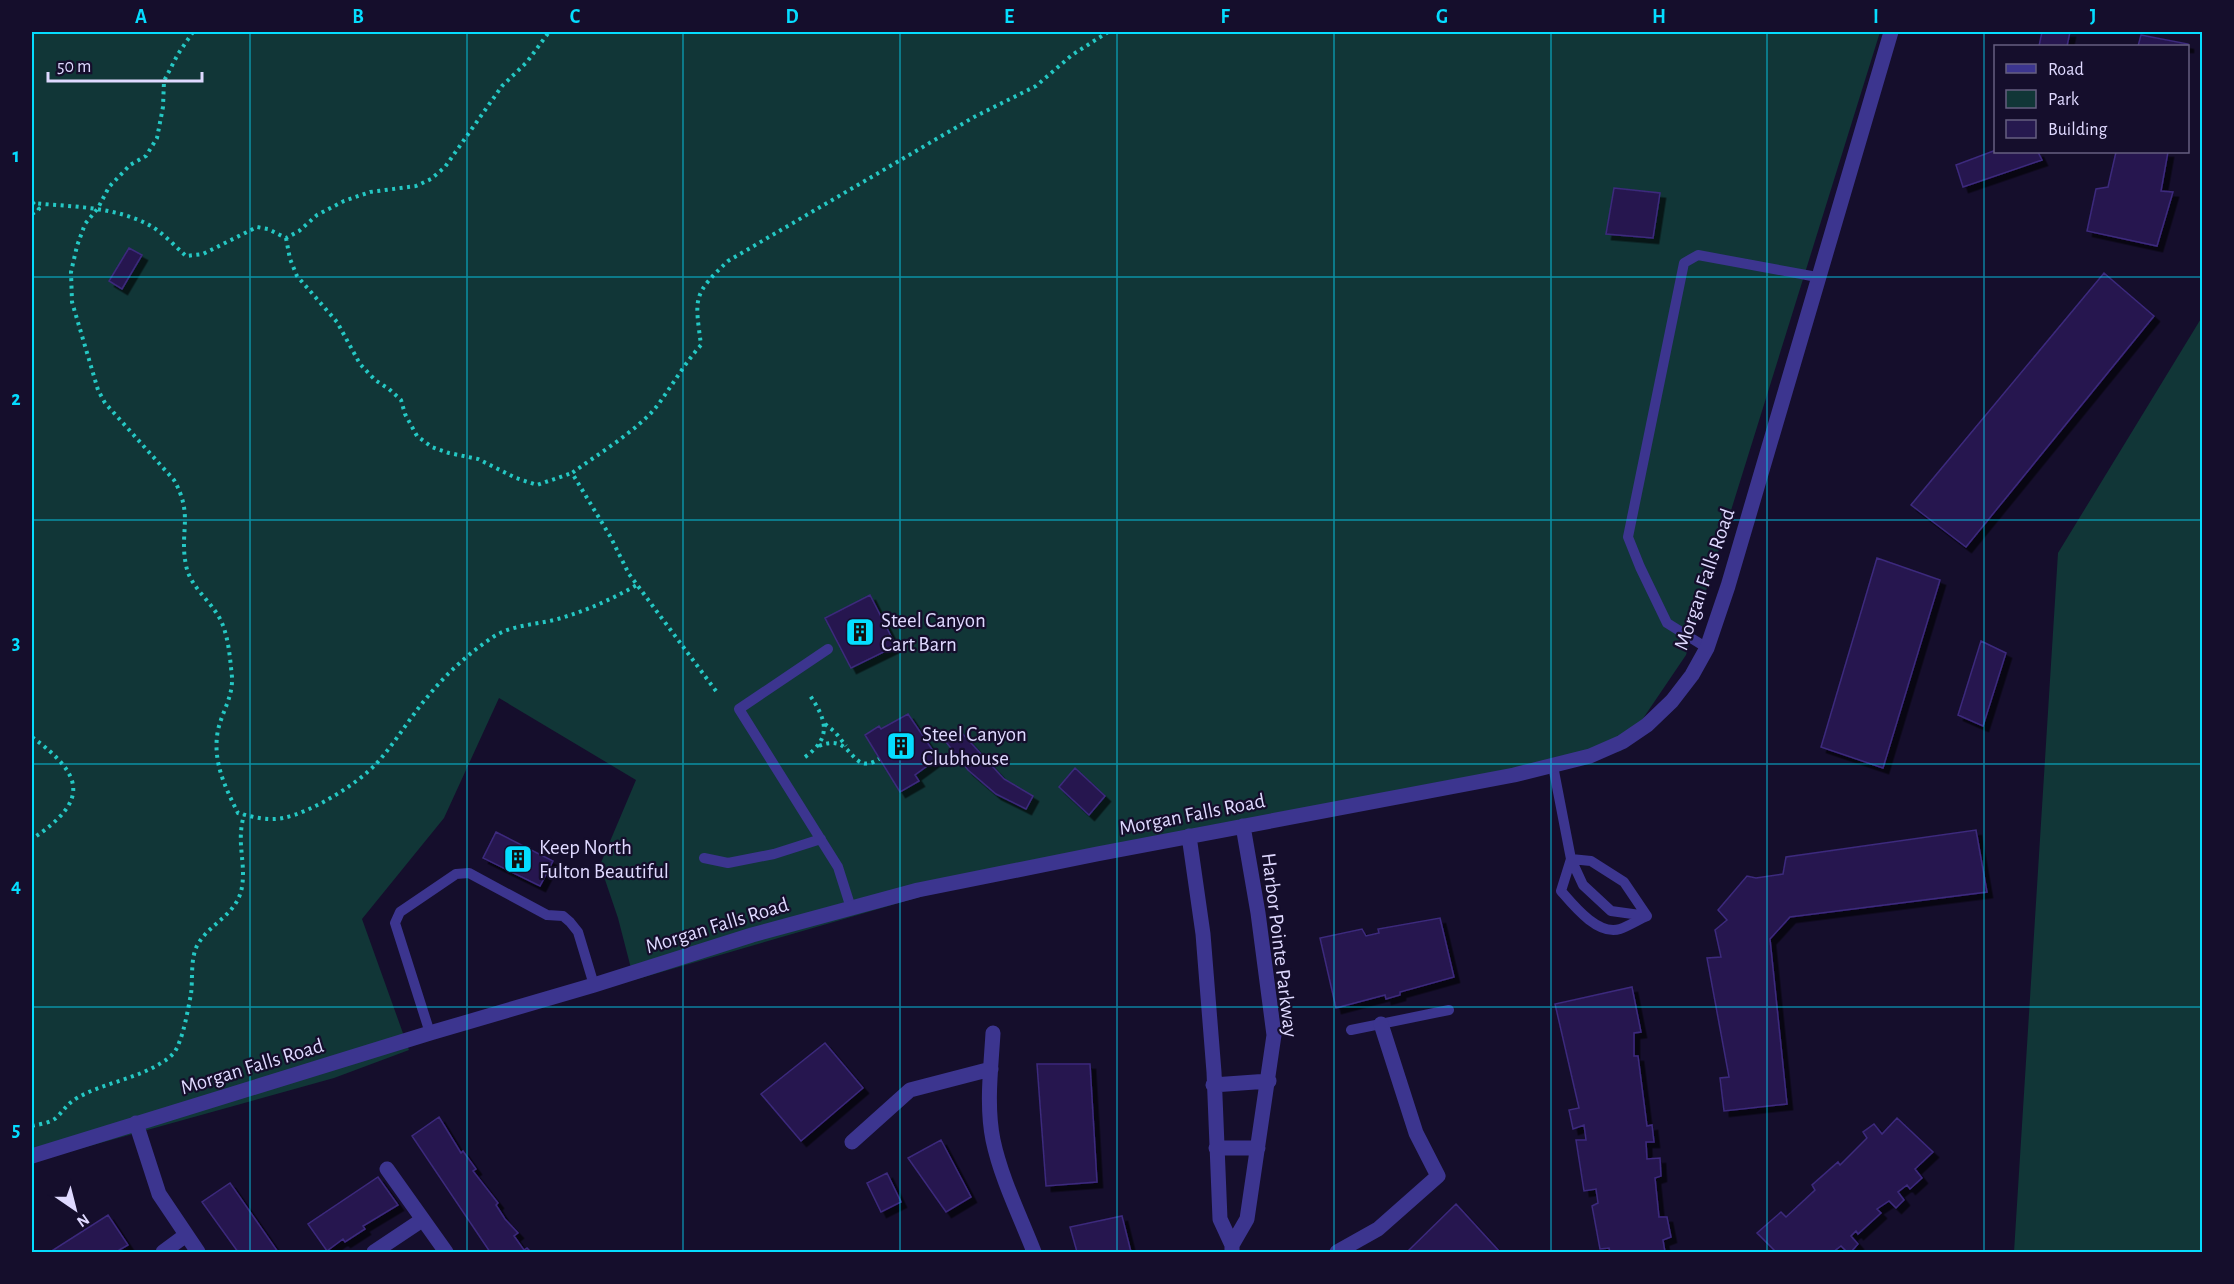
<svg xmlns="http://www.w3.org/2000/svg" width="2234" height="1284" font-family="'Alegreya Sans',sans-serif">
  <style>
    .green { fill: #113637 }
    .building { fill: #26194f; stroke: #3c297d; stroke-width: 1.5; filter: url(#shadow) }
    .lines { fill: none; stroke-linecap: round; stroke-linejoin: round }
    .path { stroke: #25c8c4; stroke-width: 4; stroke-dasharray: 3 4.5; stroke-linecap: butt }
    .service { stroke: #3c358f; stroke-width: 10 }
    .minor { stroke: #3c358f; stroke-width: 15 }
    .grid { fill: none; stroke: #05ddff; stroke-width: 1.5; stroke-opacity: 0.55 }
    .labels { text-anchor: middle; stroke-width: 4.5; stroke-linejoin: round; paint-order: stroke }
    .street-label { font-size: 21px; fill: #dfd9ff; stroke: #150e2c }
    .poi-label { font-size: 21px; fill: #dfd9ff; stroke: #150e2c; text-anchor: start }
    .neatline { fill: none; stroke: #05ddff; stroke-width: 2 }
    .grid-label { font-size: 20px; text-anchor: middle; font-weight: bold; fill: #05ddff }
  </style>
  <defs>
    <filter id="shadow"><feDropShadow dx="5.5" dy="5.5" stdDeviation="0" flood-color="#0009"/></filter>
  </defs>
  <rect width="100%" height="100%" fill="#150e2c"/>
  <path class="green" d="M32,32H1880L1686,655L1621,751L1040,862L634,980L618,918L600,865L636,780L499,698L444,818L362,919L409,1050L334,1078L32,1162Z
    M2202,317V1252H2014L2058,553Z"/>
  <path class="building" d="M2042,32H2070L2067,46H2039Z
    M2141,35L2188,44V47L2138,46Z
    M1996,150L2038,152L2042,160L1963,187L1956,165Z
    M2116,152H2168L2161,191L2173,192L2157,246L2087,231L2096,189L2108,187Z
    M1614,188L1660,193L1653,238L1606,234Z
    M129,248L142,255L122,289L109,281Z
    M2104,273L2154,316L1966,547L1911,505Z
    M1877,558L1940,580L1883,768L1821,747Z
    M870,595L896,646L851,668L825,618Z
    M1981,641L2006,653L1983,726L1958,715Z
    M908,714L938,758L915,775L919,781L900,792L865,735L879,726L881,729Z
    M961,732L1004,779L1033,796L1026,809L996,794L968,770L946,742Z
    M1075,768L1105,796L1089,815L1059,787Z
    M1976,830L1987,892L1790,917L1770,939L1787,1104L1724,1111L1720,1078L1729,1077L1707,958L1721,957L1715,930L1727,920L1718,910L1747,876L1756,878L1783,874L1786,857Z
    M496,832L553,861L540,886L483,858Z
    M1440,918L1454,977L1400,992V995L1386,999L1385,995L1336,1008L1320,938L1362,929L1366,936L1379,933L1378,929Z
    M1632,987L1641,1032L1634,1033V1056H1638L1647,1126L1652,1125L1654,1142H1646L1647,1159L1660,1158L1661,1176L1655,1178L1659,1217H1667L1671,1237L1663,1240L1665,1252H1610L1609,1248L1600,1249L1592,1206L1598,1203L1596,1189L1584,1191L1576,1140H1586L1584,1125L1573,1129L1569,1110L1579,1108L1555,1004Z
    M825,1043L863,1088L801,1141L761,1094Z
    M1037,1064H1090L1097,1182L1046,1186Z
    M439,1117L461,1153L463,1151L476,1169L473,1171L498,1203L496,1205L505,1219L518,1233L514,1236L524,1250L527,1248L531,1252H490L412,1136Z
    M1897,1118L1933,1152L1915,1169L1922,1178L1910,1189L1907,1185L1898,1192L1904,1200L1896,1208L1889,1201L1877,1209L1881,1213L1858,1234L1856,1231L1851,1236L1858,1244L1851,1252H1847L1841,1246L1833,1252H1776L1757,1233L1781,1212L1786,1217L1815,1190L1812,1185L1838,1162L1840,1165L1867,1138L1863,1132L1874,1124L1882,1134Z
    M941,1140L971,1197L946,1212L908,1158Z
    M887,1173L901,1202L881,1212L867,1183Z
    M378,1177L398,1205L363,1226L365,1229L345,1242L343,1239L327,1251L308,1224Z
    M230,1183L278,1252H238L202,1202Z
    M1456,1204L1500,1252H1407Z
    M108,1215L128,1245L116,1252H50Z
    M1122,1216L1131,1252H1077L1070,1227Z"/>
  <g class="lines">
    <path class="path" d="M193,32L178,54L164,81L163,107L157,138L146,156L130,165L109,187L98,208L85,224L77,246L71,272L72,302L98,390L105,403L174,480C194,516 179,531 186,565C190,588 213,602 222,623C229,640 230,659 232,677C233,697 222,712 218,730C212,761 225,787 238,813C252,817 268,821 283,818C312,812 356,785 376,764C396,742 410,717 429,695C447,673 469,653 493,637C512,625 533,625 554,620C584,612 610,600 637,585
      M32,201L33,203C72,207 115,206 151,226C163,233 175,246 186,256L203,254L257,227L268,229L286,238L299,231L317,215L344,201L370,192L416,186L431,179L445,167L502,86L527,62L549,32
      M32,214L39,209L33,203
      M286,238L290,259L297,276L337,322L360,364L375,380L389,389L401,400L405,414L417,436L432,447L449,453L478,459L516,478L537,485L572,473
      M716,691L629,574L610,536L572,473C598,454 638,430 657,406C672,386 684,364 701,345C695,298 692,295 728,261L974,117L1036,86L1072,55L1108,32
      M825,724L835,732L846,746
      M32,737C85,776 89,801 32,839
      M819,746C855,731 849,778 879,759
      M805,757C833,737 826,719 809,694
      M32,1126C40,1124 51,1123 57,1117C64,1110 68,1103 77,1098C103,1083 136,1079 161,1063C170,1058 176,1052 179,1043C185,1028 188,1009 191,994C193,979 190,957 198,944C211,922 237,915 242,887C246,861 236,843 244,815"/>
    <path class="service" d="M1707,648L1667,623L1640,567L1628,537L1684,263L1698,255L1817,277
      M828,649L739,709L838,867L851,908
      M1553,766L1571,859L1583,885L1611,911L1647,916
      M704,858L728,863L774,854L821,839
      M1571,859L1561,891C1574,906 1598,936 1620,929C1629,926 1638,920 1647,916
      M1571,859L1591,861L1624,882L1647,916
      M1351,1030L1449,1010
      M430,1033L395,923L400,912L456,874L469,873L547,915L563,916L570,922L578,932L594,985"/>
    <path class="minor" d="M1189,836L1203,934L1214,1072L1220,1219L1232,1245
      M993,1033C991,1068 986,1105 993,1140C1001,1178 1020,1216 1034,1252
      M1213,1085L1269,1081
      M136,1123L159,1194L198,1252
      M852,1142L910,1090L991,1069
      M1216,1148H1258
      M32,1156L430,1033L594,985L752,935L918,890L1097,854L1514,775L1590,756L1622,742L1647,725L1672,701L1692,675L1707,648L1728,586L1891,32
      M387,1169L446,1252
      M163,1252L186,1235
      M374,1252L422,1220
      M1232,1252V1245L1247,1219L1274,1035L1258,913L1243,826
      M1337,1252L1378,1229L1438,1176L1416,1133L1381,1024"/>
  </g>
  <path class="grid" d="M250,32V1252M467,32V1252M683,32V1252M900,32V1252M1117,32V1252M1334,32V1252M1551,32V1252M1767,32V1252M1984,32V1252M32,277H2202M32,520H2202M32,764H2202M32,1007H2202"/>
  <defs>
    <g id="building-square" transform="scale(1.5)"><rect x="-9" y="-9" width="18" height="18" rx="4" fill="#05ddff" stroke="#150e2c"/><path d="M-4-6H4V6H1V3H-1V6H-4ZM-2.5-4.3h1.7v1.8h-1.7ZM.8-4.3h1.7v1.8H.8ZM-2.5-1h1.7V.8h-1.7ZM.8-1h1.7V.8H.8Z" fill="#111"/></g>
  </defs>
  <g fill-rule="evenodd">
    <use href="#building-square" x="860" y="632"/>
    <use href="#building-square" x="901" y="746"/>
    <use href="#building-square" x="518" y="859"/>
  </g>
  <g class="labels">
    <g class="street-label">
      <text transform="translate(1704 579) rotate(-71)" y="7">Morgan Falls Road</text>
      <text transform="translate(1192 814) rotate(-11)" y="7">Morgan Falls Road</text>
      <text transform="translate(717 925) rotate(-17)" y="7">Morgan Falls Road</text>
      <text transform="translate(1280 945) rotate(83)" y="7">Harbor Pointe Parkway</text>
      <text transform="translate(252 1066) rotate(-17)" y="7">Morgan Falls Road</text>
    </g>
    <g class="poi-label">
      <text x="881" y="627">Steel Canyon<tspan x="881" dy="24">Cart Barn</tspan></text>
      <text x="922" y="741">Steel Canyon<tspan x="922" dy="24">Clubhouse</tspan></text>
      <text x="539" y="854">Keep North<tspan x="539" dy="24">Fulton Beautiful</tspan></text>
    </g>
  </g>
  <rect width="2234" height="1284" fill="none" stroke="#150e2c" stroke-width="66"/>
  <rect x="1994" y="45" width="195" height="108" fill="#150e2c" stroke="#665f80" stroke-width="1.5"/>
  <rect x="2006" y="64" width="30" height="9" fill="#3c358f" stroke="#665f80" stroke-width="1.5"/>
  <text x="2048" y="75" font-size="18" fill="#dfd9ff">Road</text>
  <rect x="2006" y="90" width="30" height="18" fill="#113637" stroke="#665f80" stroke-width="1.5"/>
  <text x="2048" y="105" font-size="18" fill="#dfd9ff">Park</text>
  <rect x="2006" y="120" width="30" height="18" fill="#26194f" stroke="#665f80" stroke-width="1.5"/>
  <text x="2048" y="135" font-size="18" fill="#dfd9ff">Building</text>
  <g transform="translate(75 1209) rotate(145)" stroke="#150e2c" stroke-width="4.5" paint-order="stroke">
  <path d="M0-4.5L10 22L0 15L-10 22Z" fill="#dfd9ff"/>
  <text y="-9" font-size="16" font-weight="bold" text-anchor="middle" fill="#dfd9ff">N</text>
  </g>
  <path d="M48 72v9h154v-9" fill="none" stroke="#dfd9ff" stroke-width="3"/>
  <text x="57" y="72" font-size="18" fill="#dfd9ff" stroke="#150e2c" stroke-width="4.5" paint-order="stroke">50 m</text>
  <rect x="33" y="33" width="2168" height="1218" class="neatline"/>
  <g class="grid-label">
    <text x="141" y="23">A</text>
    <text x="358" y="23">B</text>
    <text x="575" y="23">C</text>
    <text x="792" y="23">D</text>
    <text x="1009" y="23">E</text>
    <text x="1225" y="23">F</text>
    <text x="1442" y="23">G</text>
    <text x="1659" y="23">H</text>
    <text x="1876" y="23">I</text>
    <text x="2093" y="23">J</text>
    <text x="16" y="162">1</text>
    <text x="16" y="405">2</text>
    <text x="16" y="649">3</text>
    <text x="16" y="892">4</text>
    <text x="16" y="1136">5</text>
  </g>
</svg>
